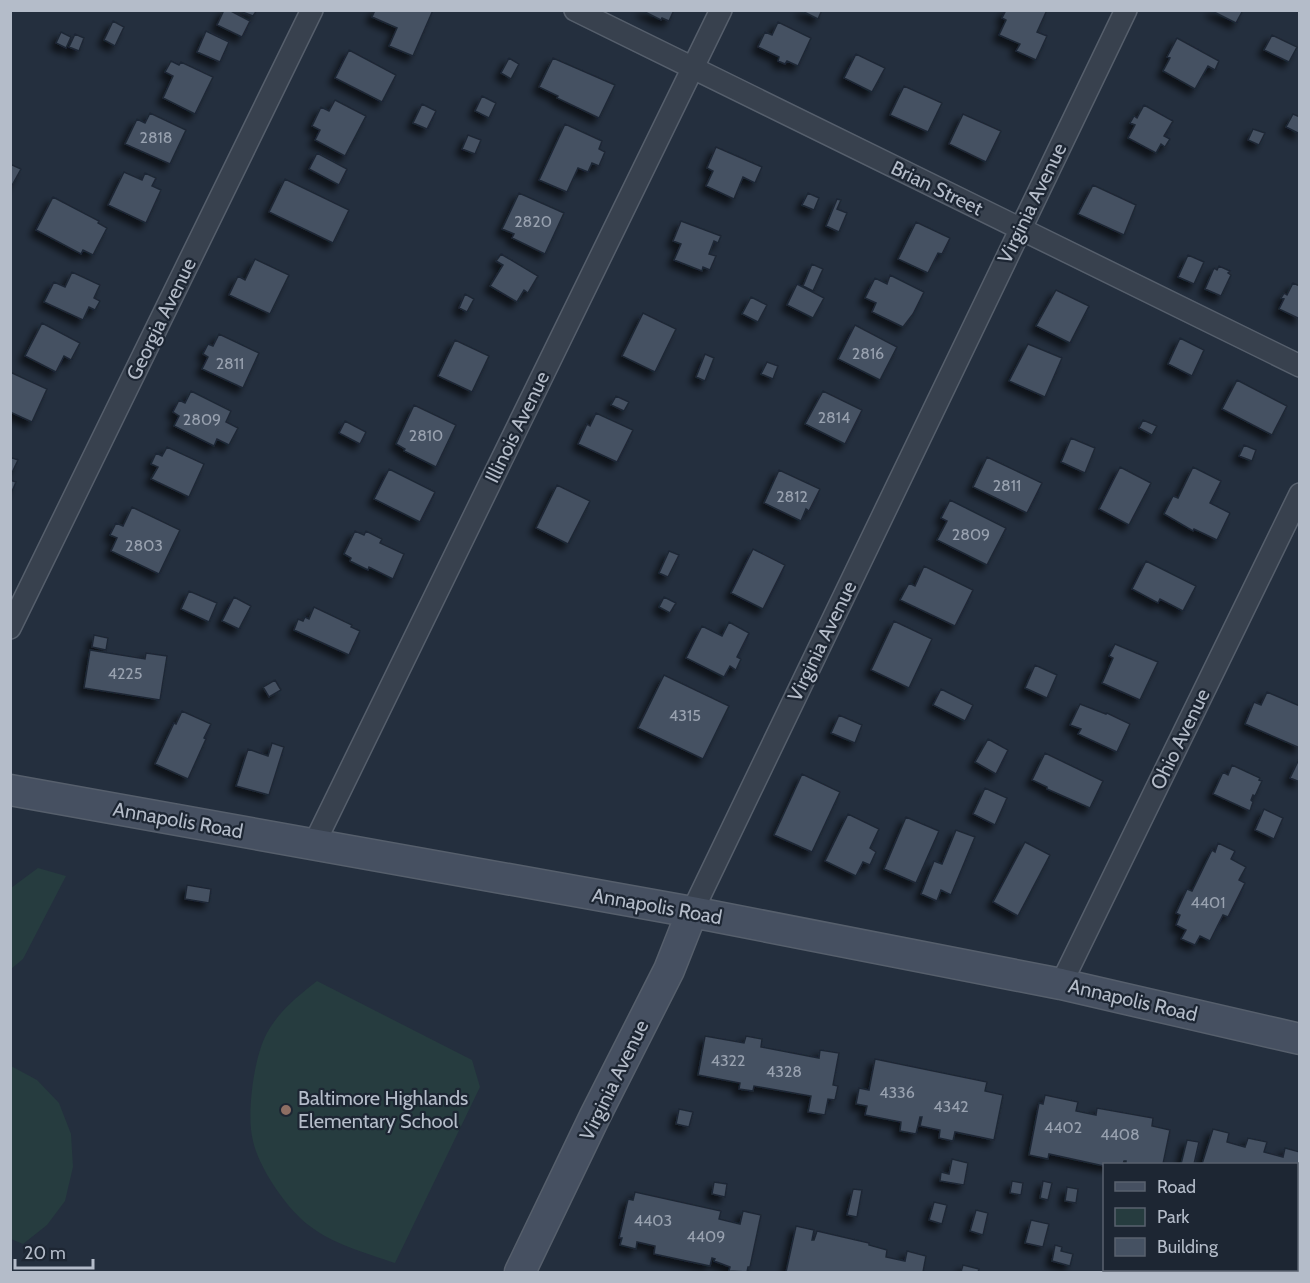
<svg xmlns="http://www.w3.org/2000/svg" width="1310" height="1283" font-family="Cabin,sans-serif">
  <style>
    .green { fill: #263c3f }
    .building { fill: #455162; stroke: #1f2835; stroke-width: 1.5; filter: url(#shadow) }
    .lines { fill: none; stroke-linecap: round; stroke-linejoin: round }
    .street-casing { stroke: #565f6c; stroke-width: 24 }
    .secondary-casing { stroke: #565f6c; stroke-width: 33 }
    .street { stroke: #38414e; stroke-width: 21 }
    .secondary { stroke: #465061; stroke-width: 30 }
    .education-dot { fill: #8d6e63; stroke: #1d2633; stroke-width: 2 }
    .labels { text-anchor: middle; stroke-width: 4.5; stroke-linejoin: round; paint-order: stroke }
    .number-label { font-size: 16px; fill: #98a1af }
    .street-label { font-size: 20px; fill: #b4bcc9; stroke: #1d2633 }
    .poi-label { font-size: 20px; fill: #b4bcc9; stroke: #1d2633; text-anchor: start }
  </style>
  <defs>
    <filter id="shadow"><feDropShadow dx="-5.5" dy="5.5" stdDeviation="3" flood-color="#0009"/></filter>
  </defs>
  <rect width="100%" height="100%" fill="#242f3e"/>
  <path class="green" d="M38,868L66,876L23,959L11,969V888Z
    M317,981L472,1060L480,1087L395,1263C366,1253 332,1244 307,1224C286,1207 259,1168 253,1141C246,1115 254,1056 267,1033C279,1011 298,996 317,981Z
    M11,1066L37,1080L59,1103L71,1134L73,1167L65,1201L47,1225L23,1244L11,1239Z"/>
  <path class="building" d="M224,10H229L250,21L242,37L217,25Z
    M237,10H257L253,16Z
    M375,10H433L413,56L389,46L397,28L372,17Z
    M641,10H674L669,21L662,18L661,20Z
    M800,10H822L818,19Z
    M1006,10H1047L1037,32L1047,36L1036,60L1016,51L1020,44L999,35L1006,20L1002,18Z
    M1210,10H1243L1236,23Z
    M113,21L124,27L115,46L104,40Z
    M778,22L811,38L798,66L787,61L785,64L778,61L779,57L758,47L765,32L772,35Z
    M206,31L229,42L220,62L197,52Z
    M61,32L71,37L66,48L56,43Z
    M75,34L84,38L79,51L69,47Z
    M1272,35L1297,47L1289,62L1264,50Z
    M1177,38L1219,61L1215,70L1208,66L1195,89L1163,71L1170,58L1167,57Z
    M349,50L396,75L382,102L335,78Z
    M856,54L885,68L872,92L844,78Z
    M509,58L519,64L511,79L501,73Z
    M553,58L615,85L599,118L557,98L558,96L539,87Z
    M171,61L179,65L181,62L213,77L195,114L163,98L173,76L165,72Z
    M904,86L942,103L928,132L890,115Z
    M482,96L496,103L489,118L475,111Z
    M335,100L366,116L345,156L315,140L320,130L312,126L321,107L329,111Z
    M422,104L436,111L427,129L413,123Z
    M1144,105L1173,121L1164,136L1170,139L1165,147L1161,144L1156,153L1128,138L1135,125L1130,123L1134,116L1137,118Z
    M150,113L186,130L170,164L125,144L137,119L145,123Z
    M963,114L1001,131L986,162L949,144Z
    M1293,114L1300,117V134L1286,127Z
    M565,124L602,141L599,149L605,152L599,166L592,163L588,172L578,168L567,192L539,180Z
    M1253,129L1265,133L1259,145L1248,140Z
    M468,135L481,140L475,154L462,149Z
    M716,147L762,167L755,183L743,177L734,199L706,186L713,171L707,168Z
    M317,153L347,169L339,185L309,169Z
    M10,164L21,169L10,189Z
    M124,172L142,180L145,173L156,178L152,186L161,190L146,223L108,205Z
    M285,179L349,210L333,243L269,212Z
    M1093,185L1136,205L1124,235L1078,214Z
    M519,193L564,213L545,254L512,238L514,234L502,229Z
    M808,193L819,198L814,210L802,205Z
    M53,197L99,221L98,223L107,228L93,255L83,250L81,254L36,230Z
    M837,199L841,200L837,209L847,213L839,232L826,226Z
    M681,221L721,236L718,243L714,241L709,254L716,256L710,270L703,267L702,271L674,260L681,244L673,241Z
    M916,222L950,238L942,254L938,253L928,273L898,259Z
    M501,254L538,276L528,293L524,290L517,302L490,286L503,265L496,261Z
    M1188,255L1204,262L1194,284L1178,277Z
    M255,259L289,275L270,314L229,295L238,276L245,280Z
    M812,264L823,269L813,291L803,286Z
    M1219,266L1230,271L1228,273L1231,275L1221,296L1205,289L1214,268L1217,270Z
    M72,272L100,285L94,298L100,301L95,310L89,307L83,320L44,302L54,282L65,287Z
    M890,275L924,292L913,314L903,327L872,312L876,303L865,298L875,278L887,284Z
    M1293,283L1300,286V319L1279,309L1284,299L1281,298L1284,293L1287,295Z
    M797,284L824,298L813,318L787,305Z
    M1056,290L1089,306L1070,343L1036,326Z
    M465,294L474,299L467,312L459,308Z
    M751,297L767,305L758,322L742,314Z
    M643,313L676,329L655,372L622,356Z
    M42,323L80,343L71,360L64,356L56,372L25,356Z
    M855,325L897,347L880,380L838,359Z
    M219,334L259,353L243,388L202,369L208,357L203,354L208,344L213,346Z
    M1180,338L1204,350L1192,376L1168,364Z
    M455,340L489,356L472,392L438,376Z
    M1028,344L1062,358L1045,397L1009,381Z
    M705,354L714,358L705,381L696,377Z
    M767,362L778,366L773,379L761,374Z
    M10,372L47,389L32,422L10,412Z
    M1237,380L1287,406L1272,435L1222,409Z
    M191,391L231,411L226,422L238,428L229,445L217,439L214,446L174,426L179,416L173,412L179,400L185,403Z
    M823,391L862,410L845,444L805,424Z
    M616,396L629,402L624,411L611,405Z
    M414,405L456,425L436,467L404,451L405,449L396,444Z
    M596,413L633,430L617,462L578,444L587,424L590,426Z
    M1143,420L1157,426L1152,435L1139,428Z
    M345,421L366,432L360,444L339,433Z
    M1071,438L1095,448L1085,473L1061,462Z
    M1244,445L1256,450L1252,461L1239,456Z
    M167,447L204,464L189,497L151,479L158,467L151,464L156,453L162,456Z
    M10,457L18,460L10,477Z
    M987,457L1042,483L1027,513L973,487Z
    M1120,467L1151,483L1129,525L1099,509Z
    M1193,467L1221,481L1210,503L1230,513L1217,540L1194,529L1193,531L1164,514L1173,496L1178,498Z
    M389,469L435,492L420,522L374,499Z
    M779,470L820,489L809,511L806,509L801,521L764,503Z
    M10,480L16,482L10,496Z
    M557,485L590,501L568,544L536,528Z
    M950,500L1006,528L987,565L937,540L947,521L941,518Z
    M132,507L180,530L159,574L111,551L117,538L110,535L116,523L123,526Z
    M355,531L364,535L366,531L382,539L380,543L404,554L393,579L369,567L368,570L350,561L351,558L344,554Z
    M753,549L785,565L763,609L731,593Z
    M669,551L679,555L668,577L659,573Z
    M1146,561L1196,586L1183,611L1160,599L1158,603L1132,589Z
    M924,566L973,590L955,626L900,600L909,583L915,586Z
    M189,591L217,603L209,622L181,609Z
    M234,597L251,606L239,629L222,621Z
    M664,597L676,603L670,613L659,607Z
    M314,607L352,625L351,627L360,631L349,655L294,630L298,619L303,621L305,617L309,619Z
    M894,621L932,639L909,688L871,670Z
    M729,622L749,633L737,657L741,659L736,670L730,666L724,677L686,658L702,626L722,636Z
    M94,635L108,638L106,650L92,647Z
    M1115,644L1158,662L1140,700L1102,683L1113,658L1109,656Z
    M90,650L145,659L146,653L167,656L160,700L84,688Z
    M1035,665L1057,675L1047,698L1025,688Z
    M664,675L729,706L703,759L638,728Z
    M275,680L281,690L269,697L263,687Z
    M941,689L973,705L965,721L933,705Z
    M1267,692L1300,706V748L1245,724L1254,702L1261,705Z
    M1080,704L1106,714L1107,713L1130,724L1117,752L1078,734L1081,729L1070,725Z
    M182,711L211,724L204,738L206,739L188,779L155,764L174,723L176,724Z
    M839,715L862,725L855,743L831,733Z
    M988,739L1008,750L996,774L975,762Z
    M272,743L284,747L269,795L236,786L248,749L268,756Z
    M1045,753L1103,781L1090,808L1047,789V787L1032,780Z
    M1300,757V782L1290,778Z
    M1232,765L1260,778L1259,780L1262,781L1255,796L1253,795L1251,800L1253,802L1250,811L1213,794L1223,772L1228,775Z
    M802,774L840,792L812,852L774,835Z
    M985,788L1007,798L995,825L973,814Z
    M1264,809L1283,818L1274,839L1255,830Z
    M848,814L879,829L870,848L876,852L870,865L863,862L856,876L825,861Z
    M906,817L939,831L916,883L884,869Z
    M956,830L975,837L951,895L941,890L937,901L921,894L934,861L942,864Z
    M1025,842L1050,855L1018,916L993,902Z
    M1218,843L1235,851L1231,859L1246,867L1239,880L1245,883L1228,917L1223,915L1210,941L1200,936L1195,945L1181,939L1186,930L1176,925L1180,915L1176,913L1187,889L1192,891L1212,850L1215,852Z
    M187,885L211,889L209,903L185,899Z
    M705,1036L744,1043L746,1036L762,1039L761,1047L819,1058L820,1050L839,1053L833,1085L838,1086L835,1100L828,1099L825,1115L808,1112L811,1096L754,1086L753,1091L739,1089L740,1083L698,1075Z
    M875,1059L987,1082L985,1091L1003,1095L994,1140L955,1132L953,1141L939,1138L940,1130L920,1126L922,1117H920L916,1134L900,1131L901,1122L865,1115L867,1106L856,1104L859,1088L869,1090Z
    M1045,1095L1078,1102L1076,1111L1096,1115L1097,1108L1153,1118L1152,1126L1170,1130L1163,1164H1126V1161H1124L1123,1164L1104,1166L1049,1154L1048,1159L1029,1155L1039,1103L1043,1104Z
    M679,1109L693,1112L689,1127L676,1124Z
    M1213,1129L1229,1133L1227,1142L1245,1147L1248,1138L1267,1142L1264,1152L1283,1157L1285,1148L1300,1152V1202L1296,1201V1164H1202Z
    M1187,1140L1199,1142L1194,1164H1181Z
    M952,1159L968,1163L964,1185L940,1181L941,1172L949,1174Z
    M1012,1181L1023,1183L1021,1195L1010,1193Z
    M1043,1181L1052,1183L1048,1200L1040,1198Z
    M714,1182L727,1184L725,1197L712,1194Z
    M1067,1187L1078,1189L1076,1203L1065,1201Z
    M853,1189L862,1190L857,1217L847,1215Z
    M635,1192L721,1211L719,1219L740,1224L743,1211L761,1215L750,1267H748L747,1272L729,1271L730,1267L714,1261L715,1259L712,1258L710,1266L654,1254L655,1246L637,1242L636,1249L620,1245L622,1238H619L628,1199L633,1200Z
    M934,1202L947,1205L942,1224L929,1220Z
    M976,1210L988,1213L983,1235L970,1231Z
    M1031,1220L1049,1224L1043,1247L1025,1243Z
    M796,1226L814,1230L812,1240H814L817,1231L869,1243V1245L887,1250L886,1257L905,1261L907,1251L926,1256L923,1272H786Z
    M1055,1245L1062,1247L1061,1251L1073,1254L1070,1266L1052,1261Z
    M963,1265L979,1269L978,1272H961Z"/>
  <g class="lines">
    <g class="street-casing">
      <path id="street" d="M575,10L1300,366
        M10,628L312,10
        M314,844L721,10
        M692,912L1126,10
        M1061,984L1300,494"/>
    </g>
    <g class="secondary-casing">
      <path id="secondary" d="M10,790L692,912L1061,984L1300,1039
        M520,1272L595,1116L669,970L692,912"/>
    </g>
    <use href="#street" class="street"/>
    <use href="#secondary" class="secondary"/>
  </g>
  <circle class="education-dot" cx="286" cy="1110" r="6"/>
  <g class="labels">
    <g class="number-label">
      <text x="156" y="143">2818</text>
      <text x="533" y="227">2820</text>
      <text x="868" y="359">2816</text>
      <text x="230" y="369">2811</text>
      <text x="834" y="423">2814</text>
      <text x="202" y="425">2809</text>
      <text x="426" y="441">2810</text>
      <text x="1007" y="491">2811</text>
      <text x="792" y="502">2812</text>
      <text x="971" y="540">2809</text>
      <text x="144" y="551">2803</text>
      <text x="125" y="679">4225</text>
      <text x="685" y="721">4315</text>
      <text x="1208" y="908">4401</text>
      <text x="728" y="1066">4322</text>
      <text x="784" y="1077">4328</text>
      <text x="897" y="1098">4336</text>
      <text x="951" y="1112">4342</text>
      <text x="1063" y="1133">4402</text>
      <text x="1120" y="1140">4408</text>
      <text x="653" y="1226">4403</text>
      <text x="706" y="1242">4409</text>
    </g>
    <g class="street-label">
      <text transform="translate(937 188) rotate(26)" y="7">Brian Street</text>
      <text transform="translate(1032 203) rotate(-64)" y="7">Virginia Avenue</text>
      <text transform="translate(161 319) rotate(-64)" y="7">Georgia Avenue</text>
      <text transform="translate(517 427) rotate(-64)" y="7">Illinois Avenue</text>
      <text transform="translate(822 641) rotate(-64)" y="7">Virginia Avenue</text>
      <text transform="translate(1180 739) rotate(-64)" y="7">Ohio Avenue</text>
      <text transform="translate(178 820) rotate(10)" y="7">Annapolis Road</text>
      <text transform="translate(657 906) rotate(10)" y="7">Annapolis Road</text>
      <text transform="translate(1133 1000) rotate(13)" y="7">Annapolis Road</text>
      <text transform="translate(614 1080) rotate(-64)" y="7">Virginia Avenue</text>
    </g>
    <g class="poi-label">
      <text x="298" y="1105">Baltimore Highlands<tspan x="298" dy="23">Elementary School</tspan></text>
    </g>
  </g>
  <rect width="1310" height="1283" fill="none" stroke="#b4bcc9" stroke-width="24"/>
  <rect x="1103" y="1163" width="195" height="108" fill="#1d2633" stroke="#59626f" stroke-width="1.5"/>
  <rect x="1115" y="1182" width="30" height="9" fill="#465061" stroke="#59626f" stroke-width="1.5"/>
  <text x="1157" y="1193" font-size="18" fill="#b4bcc9">Road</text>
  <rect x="1115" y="1208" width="30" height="18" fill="#263c3f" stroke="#59626f" stroke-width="1.5"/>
  <text x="1157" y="1223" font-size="18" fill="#b4bcc9">Park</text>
  <rect x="1115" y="1238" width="30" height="18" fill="#455162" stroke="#59626f" stroke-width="1.5"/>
  <text x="1157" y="1253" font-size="18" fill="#b4bcc9">Building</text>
  <path d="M15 1259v9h78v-9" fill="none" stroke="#b4bcc9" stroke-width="3"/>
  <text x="24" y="1259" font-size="18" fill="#b4bcc9" stroke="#1d2633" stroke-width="4.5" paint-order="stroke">20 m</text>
</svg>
